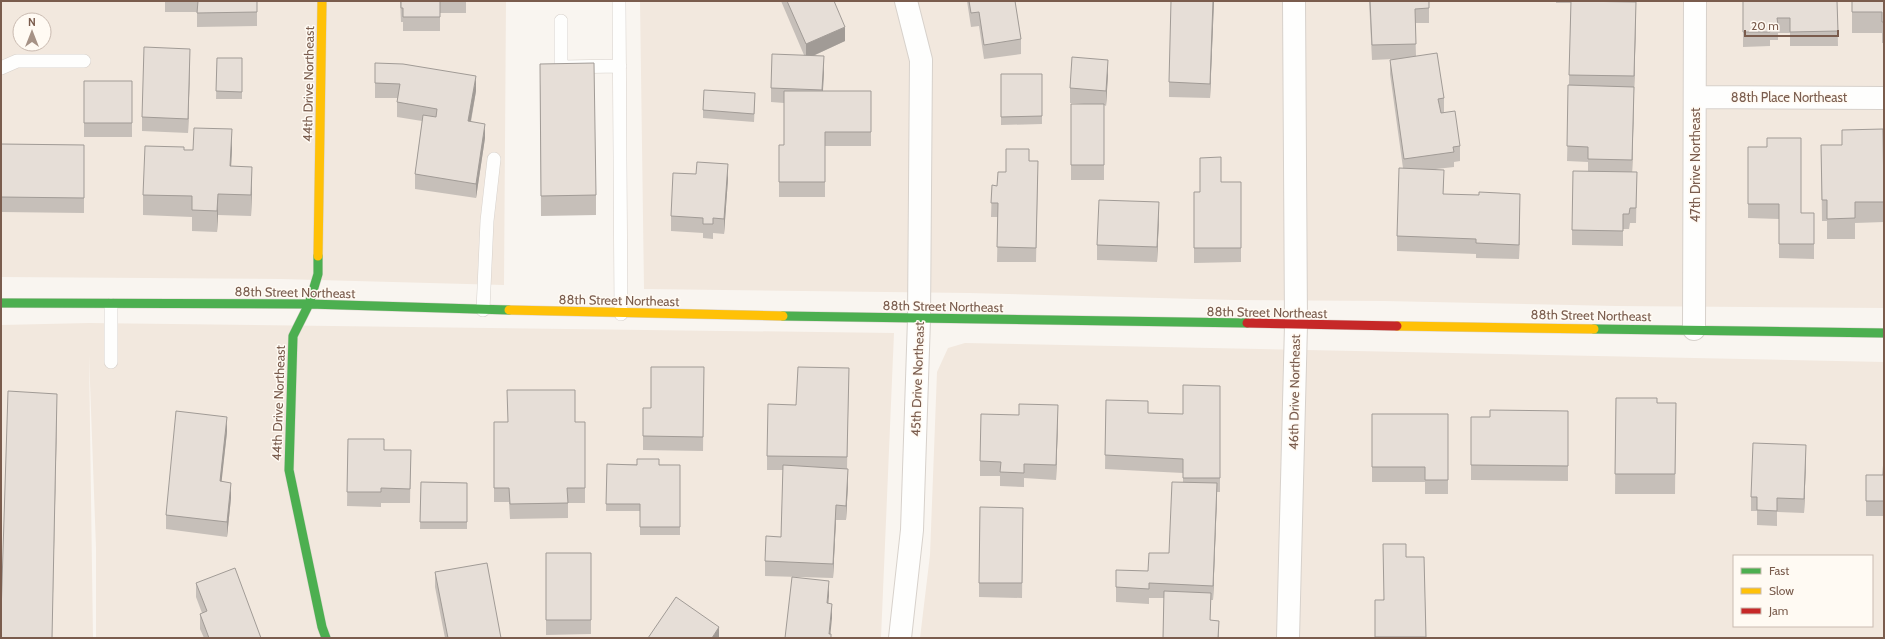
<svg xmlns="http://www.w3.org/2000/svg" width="1885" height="639" font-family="Cabin,sans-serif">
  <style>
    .residential { fill: #f2e8de; fill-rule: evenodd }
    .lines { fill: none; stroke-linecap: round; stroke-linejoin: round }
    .lane-casing { stroke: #d7d1cb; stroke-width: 14 }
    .street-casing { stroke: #d7d1cb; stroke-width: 24 }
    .fast-casing { stroke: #d9d2cb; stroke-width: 10 }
    .slow-casing { stroke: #d9d2cb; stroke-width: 10 }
    .jam-casing { stroke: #d9d2cb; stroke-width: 10 }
    .lane { stroke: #fefefd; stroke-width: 13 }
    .street { stroke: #fefefd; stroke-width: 22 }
    .fast { stroke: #4caf50; stroke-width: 9 }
    .slow { stroke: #ffc107; stroke-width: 9 }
    .jam { stroke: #c62828; stroke-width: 9 }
    .wall { fill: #c6bfb9 }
    .shaded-wall { fill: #a19b96 }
    .building { fill: #e6ded7; stroke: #a19b96 }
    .labels { text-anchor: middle; stroke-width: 3; stroke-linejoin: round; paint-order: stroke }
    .street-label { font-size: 13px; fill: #7a5c4d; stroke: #fffaf3 }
  </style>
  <rect width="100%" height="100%" fill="#f9f5f0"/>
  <path class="residential" d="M1,1H506L504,285L281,279L1,277ZM20,20H44V44H20Z
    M640,1H1884V308L1616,306L1384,301L1235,300L969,293L644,289Z
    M89,323L894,333L881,638H96V548L89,355L93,638H1V325Z
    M965,343L1884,362V638H920L930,555L937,372L948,348ZM1734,556H1872V626H1734Z"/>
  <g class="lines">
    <g class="lane-casing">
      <path id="lane" d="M619,1L621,314
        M561,21V67L620,66
        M1,68L17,61H84
        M111,305V362
        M483,310L487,221L494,159"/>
    </g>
    <g class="street-casing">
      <path id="street" d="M1695,97L1884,98
        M1694,329L1695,1
        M900,638L912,530L919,319L921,60L906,1
        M1288,638L1296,325L1294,1"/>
    </g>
    <g class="fast-casing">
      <path id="fast" d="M318,256V274L309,304L293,336L289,470L322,627L326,638
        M1,303L309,304L509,310
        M783,316L1247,323
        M1594,329L1884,333"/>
    </g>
    <g class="slow-casing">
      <path id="slow" d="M318,256L322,1
        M509,310L783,316
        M1397,326L1594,329"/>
    </g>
    <g class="jam-casing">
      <path id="jam" d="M1247,323L1397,326"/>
    </g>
    <use href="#lane" class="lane"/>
    <use href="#street" class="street"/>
    <use href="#fast" class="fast"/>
    <use href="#slow" class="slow"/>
    <use href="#jam" class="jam"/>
  </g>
  <path class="wall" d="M165,1H257V26L197,27V12H165Z
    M400,1H466V13H440V31H403V22H401Z
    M781,1H834L845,41L813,56L824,71L823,91H871V146H825V197H779V145H784V103L771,102V88L804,55Z
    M967,1H1015L1021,39V54L984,59L979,26L971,27Z
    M1214,1L1210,98L1169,97V82Z
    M1369,1H1429V23H1415L1416,56L1444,98V113L1460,146V161L1454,162V167L1436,169L1444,184L1443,194L1520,208L1519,259L1476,258V254L1397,251V236L1403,168L1390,74V60L1393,59L1372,60Z
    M1556,1H1635L1636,17L1632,172H1637L1636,223H1630L1629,229H1623V246L1572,245V230L1588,171V162L1567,161L1571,3H1556Z
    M1743,1H1837L1838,46H1790V33H1778V40H1770V46L1743,47Z
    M1852,1H1884V43H1882V33H1852Z
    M217,58H242V99H216Z
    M190,63L188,133L142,131V117Z
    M375,63L476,91L471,122L485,138L476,198L415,189V174L422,121L397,117V98H375Z
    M1001,74H1042V124L1001,125Z
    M1108,74L1106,106L1104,105V180H1071V104H1084L1070,103V88Z
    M84,81H132V137H84Z
    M540,84L596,195V215L541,216Z
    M755,100L754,122L703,118V110Z
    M1884,133V222L1855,223V239H1827V221H1822L1821,145H1842Z
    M1,144L84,145V213L1,212Z
    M1748,147L1801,213H1814V259L1779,258V219L1748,218Z
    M232,149L231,166L252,187L251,216L218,215L217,232L192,231V217L143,215V195L184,150Z
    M1029,161L1038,176L1036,262H997L998,217H991L992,185L997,186L1006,172Z
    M728,179L724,234L713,233V239L703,238V233L671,231V216Z
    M1221,182H1241V262L1194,263V192H1200Z
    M1159,217L1157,262L1097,260V245Z
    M704,367L703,451L643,450V408H651Z
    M849,368L847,469L848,484L846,520H836L833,578L765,576V561L781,537L783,470H767V456Z
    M1220,386V492H1217L1213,600H1211L1210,620L1219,621V638H1163L1164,598H1149V604L1116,602V570L1148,571L1169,553L1183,482V473L1105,469L1106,400L1148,413L1183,414Z
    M1616,398L1657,403H1676L1675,494H1615Z
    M1568,411V481L1471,480V417H1490Z
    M1372,414H1448V494H1425V482H1372Z
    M1058,420L1056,480L1024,478V487L1000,486V476H980V461Z
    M494,422H585V503H568V518L510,519L509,502H494Z
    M227,432L221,482L231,498L227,537L166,529V515Z
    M348,439L384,450H411L410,503H381V507L347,506Z
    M1884,456V516H1866V501L1883,475Z
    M1806,460L1804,513L1777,512V526L1757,525V511H1751V497Z
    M607,464L680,465V535H640V511H606Z
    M421,482L467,483V529H420Z
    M1023,508L1022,598L979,597V583Z
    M546,553H591V634L546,635Z
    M1406,557H1424L1426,638H1375V600H1383Z
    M435,572L501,638H445L435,587Z
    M196,583L261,638H204L200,629V614L202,613L196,597Z"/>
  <path class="shaded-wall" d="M1213,1H1214L1210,98V84Z
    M1636,2V17L1634,91V76Z
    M845,27V41L806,59V44Z
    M190,49V63L188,133V119Z
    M824,56V71L822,105V90Z
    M1108,60V74L1106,106V91Z
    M476,76V91L468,136V121Z
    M1634,87V101L1632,175V160Z
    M485,124V138L476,198V184Z
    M232,129V149L230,187V166Z
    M728,164V179L724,234V219Z
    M252,167V187L251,216V195Z
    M218,194V215L217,232V211Z
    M1520,194V208L1519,259V245Z
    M1159,202V217L1157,262V247Z
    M57,394V418L52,638Z
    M1058,405V420L1056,480V465Z
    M227,417V432L220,496V481Z
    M1806,445V460L1804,513V499Z
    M848,469V484L846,520V506Z
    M231,483V498L227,537V522Z
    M1217,483V498L1213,600V586Z
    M836,505V520L833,578V564Z
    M829,581V596L827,618V603Z
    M832,604V618L830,638L829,634Z
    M719,627V638H712Z"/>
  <path class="building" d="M198,1H257V12L197,13Z
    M401,1H440V17H403V8H401Z
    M787,1H834L845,27L806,44Z
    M969,1H1015L1021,39L984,45L979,12L971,13Z
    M1171,1H1213L1210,84L1169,82Z
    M1370,1H1429V8L1415,9L1416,44L1372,45Z
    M1571,1L1636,2L1634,76L1569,75Z
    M1743,1H1837L1838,31L1790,32V18H1777L1778,25H1770V32H1743Z
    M1852,1H1884V22H1882V12H1852Z
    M144,47L190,49L188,119L142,117Z
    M1437,53L1444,98L1438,99L1441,113L1455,111L1460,146L1453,147L1454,152L1404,159L1390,60Z
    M772,54L824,56L822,90L771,88Z
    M1072,57L1108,60L1106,91L1070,88Z
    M217,58H242V92L216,91Z
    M375,63L403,64L476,76L468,121L485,124L476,184L415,174L423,115L436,117L437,109L397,102L400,84L375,83Z
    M594,63L596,195L541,196L540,64Z
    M1001,74H1042V116L1001,117Z
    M84,81H132V123H84Z
    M1568,85L1634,87L1632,160L1588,159V147L1567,146Z
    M704,90L755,93L754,114L703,110Z
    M784,91H871V132H825V182H779V145H784Z
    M1071,104H1104V165H1071Z
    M194,128L232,129L230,166L252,167L251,195L218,194L217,211L192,210V196L143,195L145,146L184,147V150H193Z
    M1883,129L1884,202H1855V218L1827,219V200H1822L1821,145H1842V130Z
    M1767,138H1801V213H1814V244H1779V204H1748V147H1767Z
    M1,144L84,145V198L1,197Z
    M1006,149H1029V161H1038L1036,248L997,247L998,203H991L992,185L997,186L998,172H1006Z
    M1221,157V182H1241V248H1194V192H1200V158Z
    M697,162L728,164L724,219L713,218V224H703V218L671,216L673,173L696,174Z
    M1399,168L1444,170L1443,194L1479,195V192L1520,194L1519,245L1476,243V239L1397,236Z
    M1573,171L1637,172L1636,208H1630L1629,214H1623V231L1572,230Z
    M1099,200L1159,202L1157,247L1097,245Z
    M651,367H704L703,437L643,436V408H651Z
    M798,367L849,368L847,457L767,456L768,404L796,405Z
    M1183,385L1220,386V478H1183V459L1105,455L1106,400L1148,401V413L1183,414Z
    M507,390H575V422H585V488H567L568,503L510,504L509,488H494V422H508Z
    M8,391L57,394L52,638H1V615Z
    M1616,398H1657V403H1676L1675,474H1615Z
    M1019,404L1058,405L1056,465L1024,464V473L1000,472L1001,462L980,461L981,414L1019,415Z
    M1490,410L1568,411V466L1471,465V417H1490Z
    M176,411L227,417L220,481L231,483L227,522L166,515Z
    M1372,414H1448V480H1425V467H1372Z
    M348,439H384V450H411L410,489L381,488V492H347Z
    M1753,443L1806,445L1804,499L1777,498V511L1757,510V497H1751Z
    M1884,456V501H1866V475H1883Z
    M637,459H659V465H680V527H640V504H606L607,464L637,465Z
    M783,465L848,469L846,506L836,505L833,564L765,561L766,536L781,537Z
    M421,482L467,483V522H420Z
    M1172,482L1217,483L1213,586L1149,583V589L1116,587V570L1148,571L1149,553H1169Z
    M980,507L1023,508L1022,583H979Z
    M1383,544H1406V557H1424L1426,637H1375V600H1384Z
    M546,553H591V620H546Z
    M487,563L501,638H448L435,572Z
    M235,568L261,638H209L200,614L207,611L196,583Z
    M792,577L829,581L827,603L832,604L829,634H831V638H785Z
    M1164,591L1211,593L1210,620L1219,621L1218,638H1163Z
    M676,597L719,627L712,638H648Z"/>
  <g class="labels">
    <g class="street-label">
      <text transform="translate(308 84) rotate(-89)" y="5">44th Drive Northeast</text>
      <text x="1789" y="102">88th Place Northeast</text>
      <text transform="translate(1695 165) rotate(-90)" y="5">47th Drive Northeast</text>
      <text transform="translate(295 292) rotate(1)" y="5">88th Street Northeast</text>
      <text transform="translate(619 300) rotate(1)" y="5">88th Street Northeast</text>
      <text transform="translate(943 306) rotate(1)" y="5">88th Street Northeast</text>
      <text transform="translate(1267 312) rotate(1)" y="5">88th Street Northeast</text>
      <text transform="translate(1591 315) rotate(1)" y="5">88th Street Northeast</text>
      <text transform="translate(917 379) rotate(-88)" y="5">45th Drive Northeast</text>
      <text transform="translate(1294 392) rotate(-89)" y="5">46th Drive Northeast</text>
      <text transform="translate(278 403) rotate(-88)" y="5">44th Drive Northeast</text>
    </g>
  </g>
  <rect width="1885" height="639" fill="none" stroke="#7a5c4d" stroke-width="4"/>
  <rect x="1733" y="555" width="140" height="72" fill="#fffaf3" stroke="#cabbb1"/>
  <rect x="1741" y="568" width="20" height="6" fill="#4caf50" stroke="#cabbb1"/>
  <text x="1769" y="575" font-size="12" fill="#7a5c4d">Fast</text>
  <rect x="1741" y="588" width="20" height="6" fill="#ffc107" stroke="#cabbb1"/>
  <text x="1769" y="595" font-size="12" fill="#7a5c4d">Slow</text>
  <rect x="1741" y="608" width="20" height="6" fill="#c62828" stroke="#cabbb1"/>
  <text x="1769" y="615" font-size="12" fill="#7a5c4d">Jam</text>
  <g transform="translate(32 32)"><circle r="19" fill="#fffaf3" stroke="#cabbb1"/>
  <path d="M0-3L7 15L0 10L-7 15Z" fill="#a69286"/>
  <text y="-6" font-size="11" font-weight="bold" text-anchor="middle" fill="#7a5c4d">N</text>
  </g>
  <path d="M1745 30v6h93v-6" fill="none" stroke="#7a5c4d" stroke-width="2"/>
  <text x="1751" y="30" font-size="12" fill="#7a5c4d" stroke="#fffaf3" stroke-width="3" paint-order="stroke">20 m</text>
</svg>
